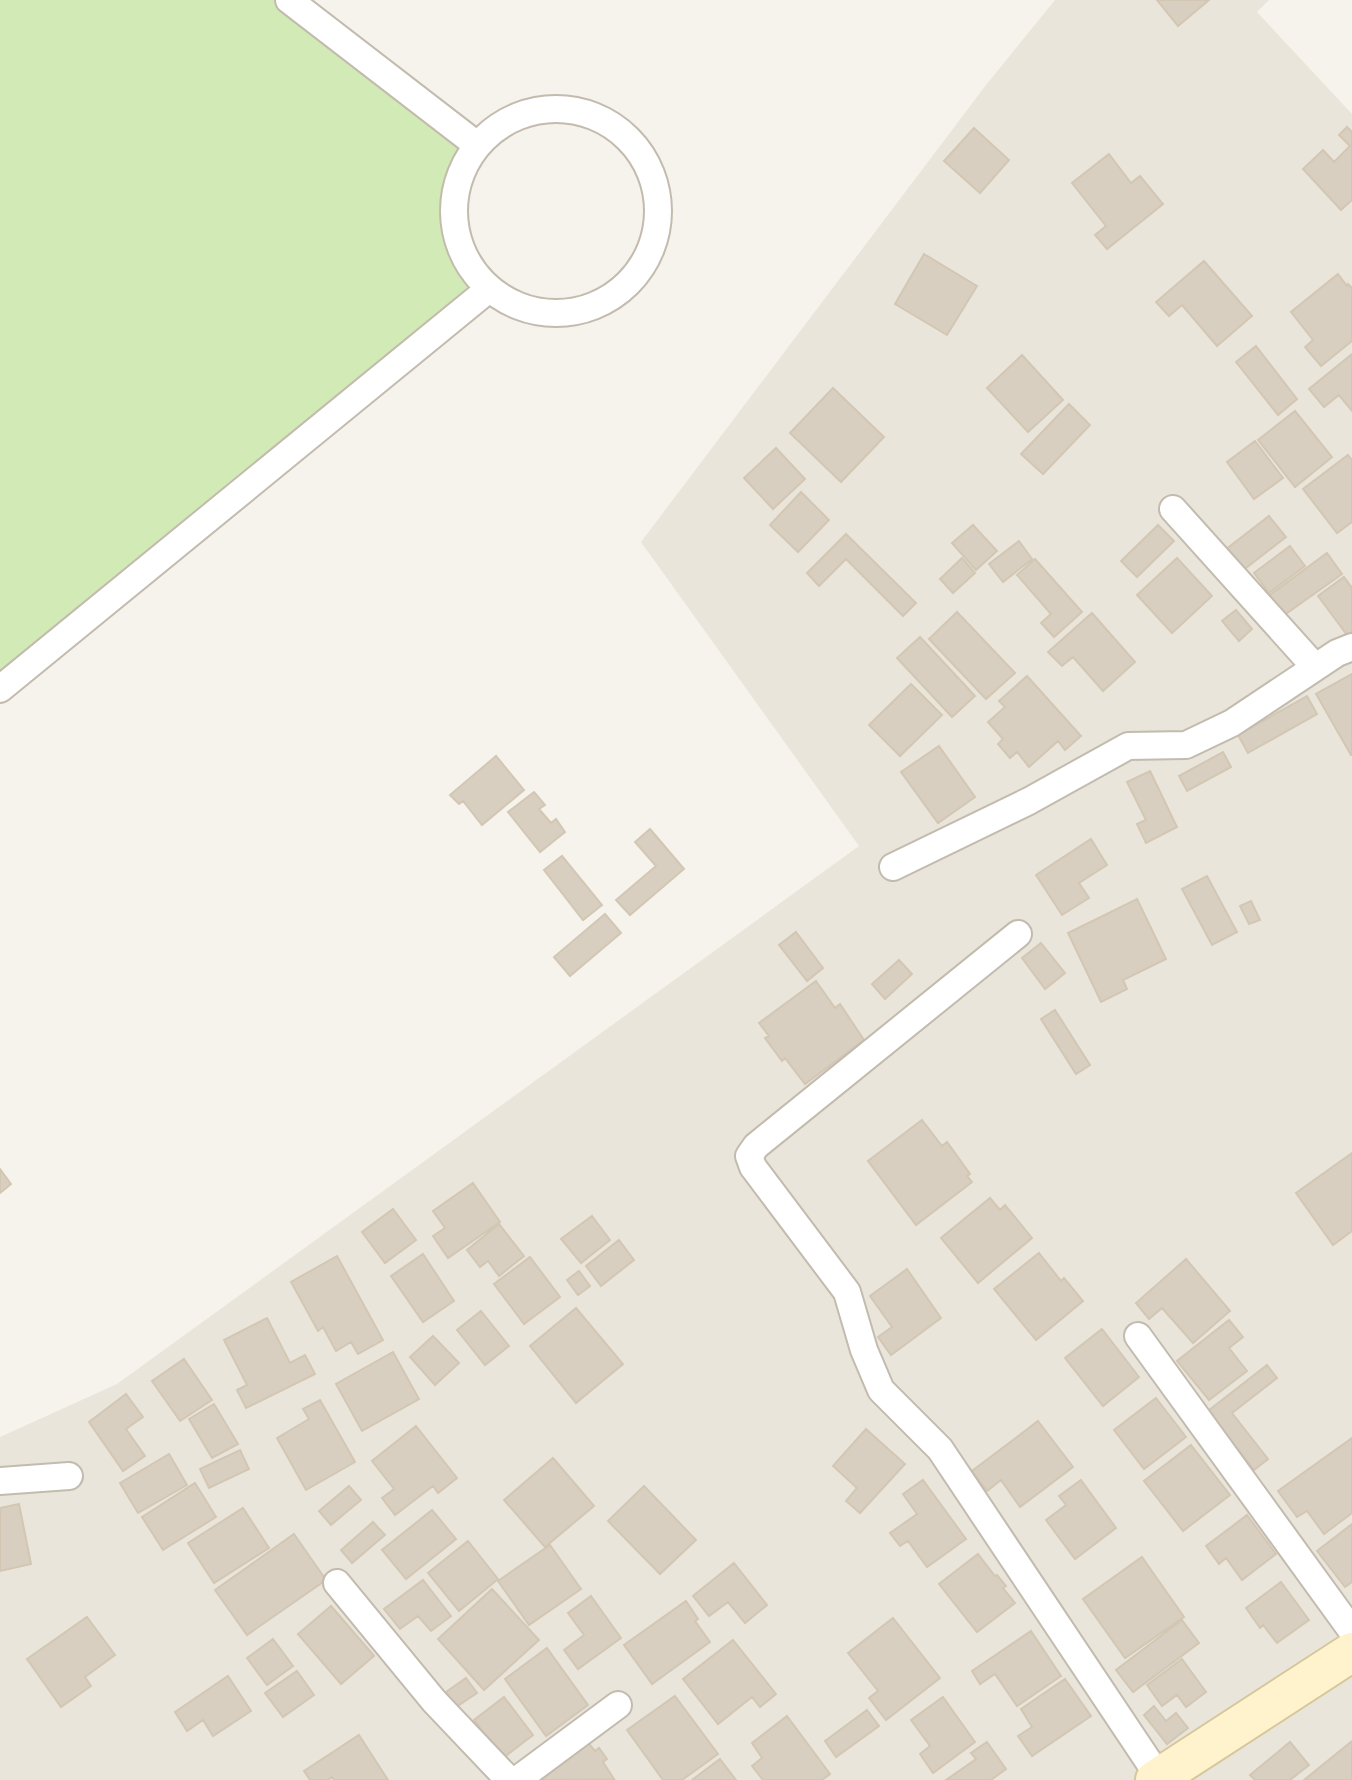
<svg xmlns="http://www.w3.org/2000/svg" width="1352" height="1780" font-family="'Noto Sans',sans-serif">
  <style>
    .residential { fill: #eae5da }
    .green { fill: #d2eab5 }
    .building { fill: #d8cfc1; stroke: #d3c7b4; stroke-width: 2 }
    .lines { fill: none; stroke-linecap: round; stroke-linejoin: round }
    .minor-casing { stroke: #c2bbae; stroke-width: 30 }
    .secondary-casing { stroke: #d6c79b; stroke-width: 42 }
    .minor { stroke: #fff; stroke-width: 26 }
    .secondary { stroke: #fff3cd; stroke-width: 38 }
  </style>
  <rect width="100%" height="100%" fill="#f6f3ec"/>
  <path class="residential" d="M1055,0H1269L1257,12L1352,114V1780H0V1437L117,1384L859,846L641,542L986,85Z"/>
  <path class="green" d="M0,0H289L477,145L458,180L454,219L464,257L489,289L0,689Z"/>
  <path class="building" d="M1157,0H1209L1178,26Z
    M1347,127L1352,132V200L1341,210L1303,169L1323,150L1334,162L1350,146L1339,135Z
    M974,128L1009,160L980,193L944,161Z
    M1109,154L1131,183L1140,176L1163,204L1107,249L1095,235L1106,226L1072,183Z
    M924,254L977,286L947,335L895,304Z
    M1204,261L1252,316L1217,346L1182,305L1169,316L1156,302Z
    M1338,274L1347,286L1348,284L1352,288V341L1321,366L1305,347L1313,340L1291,312Z
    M1256,346L1297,399L1278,415L1236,362Z
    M1352,354V411L1339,395L1324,407L1309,389Z
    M1022,355L1063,400L1028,432L987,388Z
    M833,388L884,437L841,482L790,433Z
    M1069,404L1090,425L1043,474L1021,454Z
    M1295,411L1332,457L1295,487L1258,440Z
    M1255,441L1283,478L1254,499L1227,462Z
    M776,448L805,479L773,509L744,478Z
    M1348,455L1352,460V522L1337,533L1303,489Z
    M801,492L829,520L798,552L770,525Z
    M1269,516L1286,537L1242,571L1225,550Z
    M973,525L997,551L976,570L952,543Z
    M1158,525L1174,541L1137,577L1121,561Z
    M846,534L916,603L903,616L846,559L819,586L807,573Z
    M1019,541L1032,559L1003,582L989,564Z
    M1290,546L1305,566L1269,593L1254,573Z
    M1327,553L1342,574L1280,618L1266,598Z
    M962,558L975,573L953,593L940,579Z
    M1177,558L1212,596L1172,633L1137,595Z
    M1035,559L1082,612L1054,637L1041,623L1051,614L1017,575Z
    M1344,577L1352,588V632L1347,635L1318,596Z
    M1236,610L1252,629L1239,641L1222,621Z
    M957,612L1015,673L986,699L929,639Z
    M1092,613L1135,662L1103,691L1073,657L1062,666L1048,652Z
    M920,637L975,696L952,717L897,658Z
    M1352,674V755H1351L1316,694Z
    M1027,676L1081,736L1065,750L1058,741L1029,767L1017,752L1010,758L998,744L1003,739L988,722L1005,707L999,701Z
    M911,684L942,715L900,756L869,725Z
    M1307,696L1317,714L1248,753L1238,735Z
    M939,746L975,797L938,823L901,772Z
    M1223,752L1231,767L1187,791L1179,776Z
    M496,756L524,790L482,825L463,801L459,804L450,795Z
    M1150,771L1177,827L1146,843L1137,824L1146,820L1127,782Z
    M534,792L545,805L539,809L551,823L556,819L565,832L540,852L508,812Z
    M650,829L684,869L630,915L616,900L656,866L635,842Z
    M1091,839L1107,865L1079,883L1089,898L1062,915L1036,875Z
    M562,856L602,905L583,920L544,870Z
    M1207,876L1237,932L1212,945L1182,889Z
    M1137,899L1166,959L1123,980L1127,989L1101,1002L1068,933Z
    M1251,901L1260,920L1249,924L1240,906Z
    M605,914L621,933L570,976L554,957Z
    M796,932L823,968L807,981L779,945Z
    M1041,943L1065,973L1045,989L1022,958Z
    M899,960L912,974L885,999L872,984Z
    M816,981L835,1008L840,1004L864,1040L805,1084L785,1058L782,1061L765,1038L769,1036L759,1023Z
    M1055,1010L1090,1065L1076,1074L1041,1019Z
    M922,1120L942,1146L947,1142L970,1174L967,1176L972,1182L916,1225L868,1161Z
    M1352,1153V1231L1333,1245L1296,1193Z
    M0,1169L11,1184L0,1193Z
    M473,1183L500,1222L448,1258L433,1236L445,1228L433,1211Z
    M990,1198L1000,1210L1005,1205L1032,1238L978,1283L941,1238Z
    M393,1209L416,1240L385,1263L362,1232Z
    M592,1216L610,1240L581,1263L561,1239Z
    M499,1224L524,1256L499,1276L488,1261L480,1267L467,1250Z
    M619,1240L634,1260L601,1286L586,1266Z
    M1039,1253L1061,1281L1064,1278L1083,1301L1036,1340L994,1289Z
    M423,1254L454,1301L423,1322L391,1276Z
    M337,1256L383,1340L358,1354L351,1342L336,1351L323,1327L318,1331L291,1282Z
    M530,1257L560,1297L524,1324L494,1284Z
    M1186,1259L1230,1311L1193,1343L1162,1308L1149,1319L1136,1303Z
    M907,1269L941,1318L891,1355L878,1337L892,1327L870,1296Z
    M579,1271L590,1286L578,1295L567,1280Z
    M576,1308L623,1364L576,1403L530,1346Z
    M481,1311L509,1346L485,1365L457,1330Z
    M267,1318L290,1363L305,1355L315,1374L246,1408L237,1390L247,1385L224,1340Z
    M1229,1320L1243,1337L1229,1348L1247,1371L1209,1400L1177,1361Z
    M1102,1329L1139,1377L1103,1406L1065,1358Z
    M433,1336L459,1363L435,1385L410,1357Z
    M393,1352L419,1399L362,1431L336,1384Z
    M184,1359L212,1400L180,1421L152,1381Z
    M1267,1365L1277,1378L1232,1413L1268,1459L1254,1470L1208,1411Z
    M126,1394L143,1417L126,1429L145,1456L123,1471L89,1422Z
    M1156,1398L1186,1437L1144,1469L1114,1430Z
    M320,1400L355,1462L306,1490L277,1438L309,1419L303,1409Z
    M214,1404L238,1444L212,1458L189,1419Z
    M1038,1421L1073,1467L1020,1507L1001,1480L987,1491L972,1471Z
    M416,1426L457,1478L438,1493L433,1486L395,1515L382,1498L394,1489L372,1461Z
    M866,1429L905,1464L860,1513L846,1501L857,1488L833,1466Z
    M1352,1438V1513L1324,1534L1307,1511L1297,1517L1278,1491Z
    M1191,1445L1230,1495L1183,1531L1144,1481Z
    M240,1450L249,1469L209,1488L200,1469Z
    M169,1454L187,1485L138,1513L120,1483Z
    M553,1458L594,1506L545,1547L504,1500Z
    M923,1480L966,1539L927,1567L908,1541L900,1546L890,1533L917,1514L903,1494Z
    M1081,1480L1116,1528L1075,1559L1046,1520L1066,1505L1059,1496Z
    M195,1483L216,1517L163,1550L142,1517Z
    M349,1486L361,1500L331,1525L319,1511Z
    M644,1486L696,1540L660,1574L608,1521Z
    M19,1504L31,1564L0,1571V1508Z
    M243,1508L269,1548L214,1583L188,1543Z
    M432,1510L456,1539L406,1579L382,1550Z
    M1247,1515L1276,1554L1242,1580L1226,1558L1219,1564L1206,1546Z
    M373,1522L385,1535L352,1563L341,1550Z
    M1352,1524V1582L1345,1587L1317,1551Z
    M294,1534L326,1580L247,1635L215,1590Z
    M468,1541L498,1579L459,1611L428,1573Z
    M550,1545L581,1589L529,1625L498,1581Z
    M978,1554L995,1576L997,1575L1006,1586L1003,1588L1015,1603L977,1632L939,1584Z
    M1142,1557L1184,1617L1125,1658L1083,1599Z
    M734,1563L767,1605L745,1623L728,1602L709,1616L693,1596Z
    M423,1580L451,1616L431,1631L418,1616L400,1629L384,1609Z
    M1281,1582L1309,1620L1277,1643L1263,1625L1260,1628L1246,1608Z
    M492,1589L539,1640L484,1690L438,1639Z
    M591,1596L621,1638L578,1669L564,1650L584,1635L568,1613Z
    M686,1601L698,1619L695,1621L710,1642L652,1684L624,1645Z
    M331,1606L374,1656L341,1684L298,1634Z
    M87,1617L115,1655L85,1677L91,1686L61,1707L27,1659Z
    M893,1618L940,1678L886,1720L869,1698L878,1691L848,1653Z
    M1182,1620L1199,1643L1133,1692L1116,1670Z
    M1031,1631L1061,1676L1017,1706L995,1674L980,1684L972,1671Z
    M273,1639L293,1666L267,1685L247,1658Z
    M733,1640L776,1694L760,1707L752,1697L718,1724L683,1679Z
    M547,1648L588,1705L546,1736L505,1679Z
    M1182,1659L1206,1692L1186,1707L1177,1695L1162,1706L1147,1685Z
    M297,1671L314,1695L283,1717L265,1693Z
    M228,1676L251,1711L213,1736L203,1720L187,1731L175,1712Z
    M466,1678L477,1693L456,1707L446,1692Z
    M1065,1679L1091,1716L1032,1756L1018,1736L1032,1727L1021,1709Z
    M675,1696L718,1754L682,1780H663L627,1730Z
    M504,1697L533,1735L503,1758L474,1720Z
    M943,1697L975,1742L933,1773L920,1754L930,1746L911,1720Z
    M1154,1706L1166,1721L1176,1713L1188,1728L1167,1744L1144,1715Z
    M867,1710L879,1726L836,1757L825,1741Z
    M787,1716L830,1774L822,1780H763L752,1766L762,1758L752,1743Z
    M359,1735L388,1780H334L332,1777L328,1780H310L304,1771Z
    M587,1741L595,1751L599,1748L607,1759L603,1762L614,1779L544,1780L540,1774Z
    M1352,1741V1780H1304Z
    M987,1742L1006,1769L991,1780H946L976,1759L971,1753Z
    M1290,1742L1309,1765L1290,1780H1255L1250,1775Z
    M720,1759L736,1780H692Z"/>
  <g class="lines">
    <g class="minor-casing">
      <path id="minor" d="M289,0L477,145
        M454 211a102 102 0 1 1 204 0a102 102 0 1 1-204 0Z
        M1173,509L1315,667
        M0,689L489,289
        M893,867L1029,801L1128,746L1186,745L1232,723L1337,653L1352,647
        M1018,934L756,1146L749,1156L753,1167L847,1292L864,1350L881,1390L940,1449L1159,1777
        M1138,1336L1352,1631
        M0,1481L69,1476
        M337,1583L434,1701L509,1780
        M517,1780L618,1705"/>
    </g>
    <g class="secondary-casing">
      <path id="secondary" d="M1155,1780L1352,1652"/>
    </g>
    <use href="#minor" class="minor"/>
    <use href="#secondary" class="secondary"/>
  </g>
</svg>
